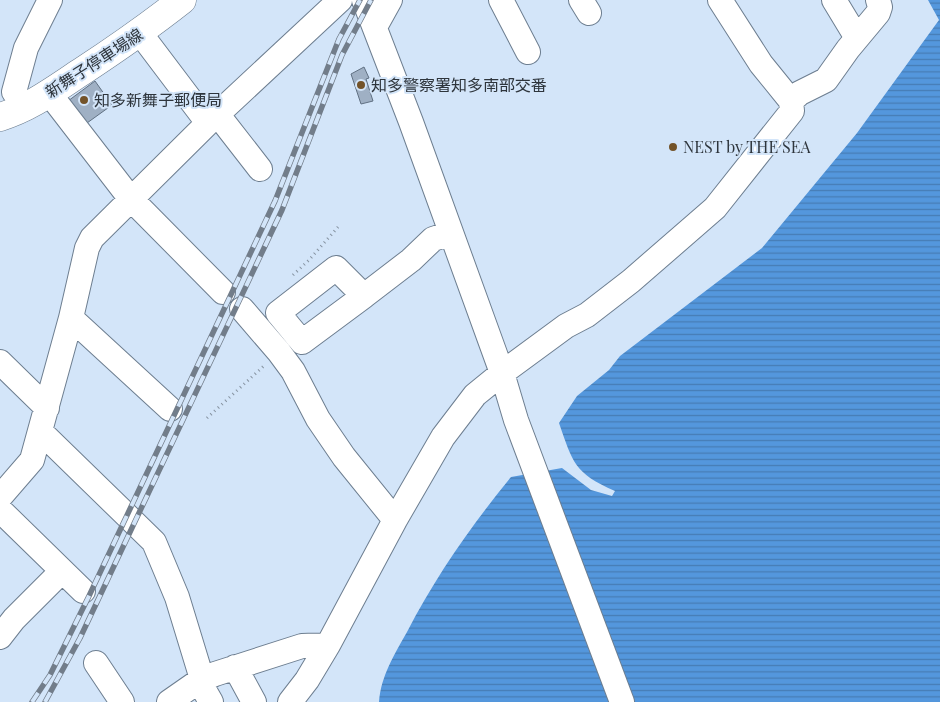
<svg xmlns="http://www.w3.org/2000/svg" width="940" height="702" font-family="'Playfair Display','Noto Sans JP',serif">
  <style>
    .water { fill: url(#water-rules) }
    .building { fill: #9fb0c4; stroke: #617183 }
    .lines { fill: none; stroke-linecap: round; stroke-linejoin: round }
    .minor-casing { stroke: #6d7e90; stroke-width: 26 }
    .major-casing { stroke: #6d7e90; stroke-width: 29 }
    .path { stroke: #8693a1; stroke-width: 3; stroke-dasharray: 1 4; stroke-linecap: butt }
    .minor { stroke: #fff; stroke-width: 24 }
    .major { stroke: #fff; stroke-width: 28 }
    .rail-casing { stroke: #727d8a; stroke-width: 5.5 }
    .rail { stroke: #d3e5f9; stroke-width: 4; stroke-dasharray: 11; stroke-linecap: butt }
    .poi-dot { fill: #735329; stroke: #d3e5f9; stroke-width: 2 }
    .labels { text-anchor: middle; stroke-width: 4; stroke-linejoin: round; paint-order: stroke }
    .street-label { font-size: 16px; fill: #2e353c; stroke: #d3e5f9 }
    .poi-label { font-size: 16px; fill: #2e353c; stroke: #d3e5f9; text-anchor: start }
  </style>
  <defs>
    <pattern id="water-rules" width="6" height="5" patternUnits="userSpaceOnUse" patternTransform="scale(1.25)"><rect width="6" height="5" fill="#5497dd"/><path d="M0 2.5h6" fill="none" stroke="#467cb4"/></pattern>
  </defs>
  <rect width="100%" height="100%" fill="#d3e5f9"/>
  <path class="water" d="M928,0H940V702H379C381,676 394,655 407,632C436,576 471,526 511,477L562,468L591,490L612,496L615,491C574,473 573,463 559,423L577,396L609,370L620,356L762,248L857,133L939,20Z"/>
  <path class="building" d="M364,67L369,78L366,79L373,101L361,104L351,74Z
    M95,81L112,105L87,123L68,101Z"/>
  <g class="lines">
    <g class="minor-casing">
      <path id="minor" d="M364,0L411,122L502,373L516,420L622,702
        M501,0L528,52
        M581,0L589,13
        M834,0L857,38
        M375,27L390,0
        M140,33L208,123
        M49,93L130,198L223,292
        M791,101L800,93L826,80L848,49L878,13L880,7L878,0
        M25,108L14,92L26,48L50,0
        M218,115L260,169
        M364,296L302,342L278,313L336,268L364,296L411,260L433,239L451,233
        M242,309L279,352L293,371L318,419L344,457L395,520
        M71,318L170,409
        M0,362L47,408
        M40,431L154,542L177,597L202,679
        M0,497L32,460L71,318L87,248L92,238L208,123L340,0
        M0,510L83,591
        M0,637L14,619L62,571
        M96,663L122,702
        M235,667L254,702
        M199,681L211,702
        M169,702L202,679L215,674L302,646L328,645
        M290,702L307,680L328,645L395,520L443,437L475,395L502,373L566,326L587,315L631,281L715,208L792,111L791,101L761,64L720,0"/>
    </g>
    <g class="major-casing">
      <path id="major" d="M0,117C30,108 55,89 81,72C116,49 149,26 182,0"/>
    </g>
    <path class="path" d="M293,275L309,260L338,227
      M207,418L266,364"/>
    <use href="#minor" class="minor"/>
    <use href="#major" class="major"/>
    <g class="rail-casing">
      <path id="rail" d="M32,702L50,675L89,596L275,201L339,39L360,0
        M45,702L80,638L282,210L342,55L371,0"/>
    </g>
    <use href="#rail" class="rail"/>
  </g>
  <g class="poi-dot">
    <circle cx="361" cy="85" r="5"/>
    <circle cx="84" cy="100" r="5"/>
    <circle cx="673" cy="147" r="5"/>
  </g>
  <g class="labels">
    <g class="street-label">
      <text transform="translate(94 63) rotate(-33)" y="6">新舞子停車場線</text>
    </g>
    <g class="poi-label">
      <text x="371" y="91">知多警察署知多南部交番</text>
      <text x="94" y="106">知多新舞子郵便局</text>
      <text x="683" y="153">NEST by THE SEA</text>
    </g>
  </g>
</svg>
